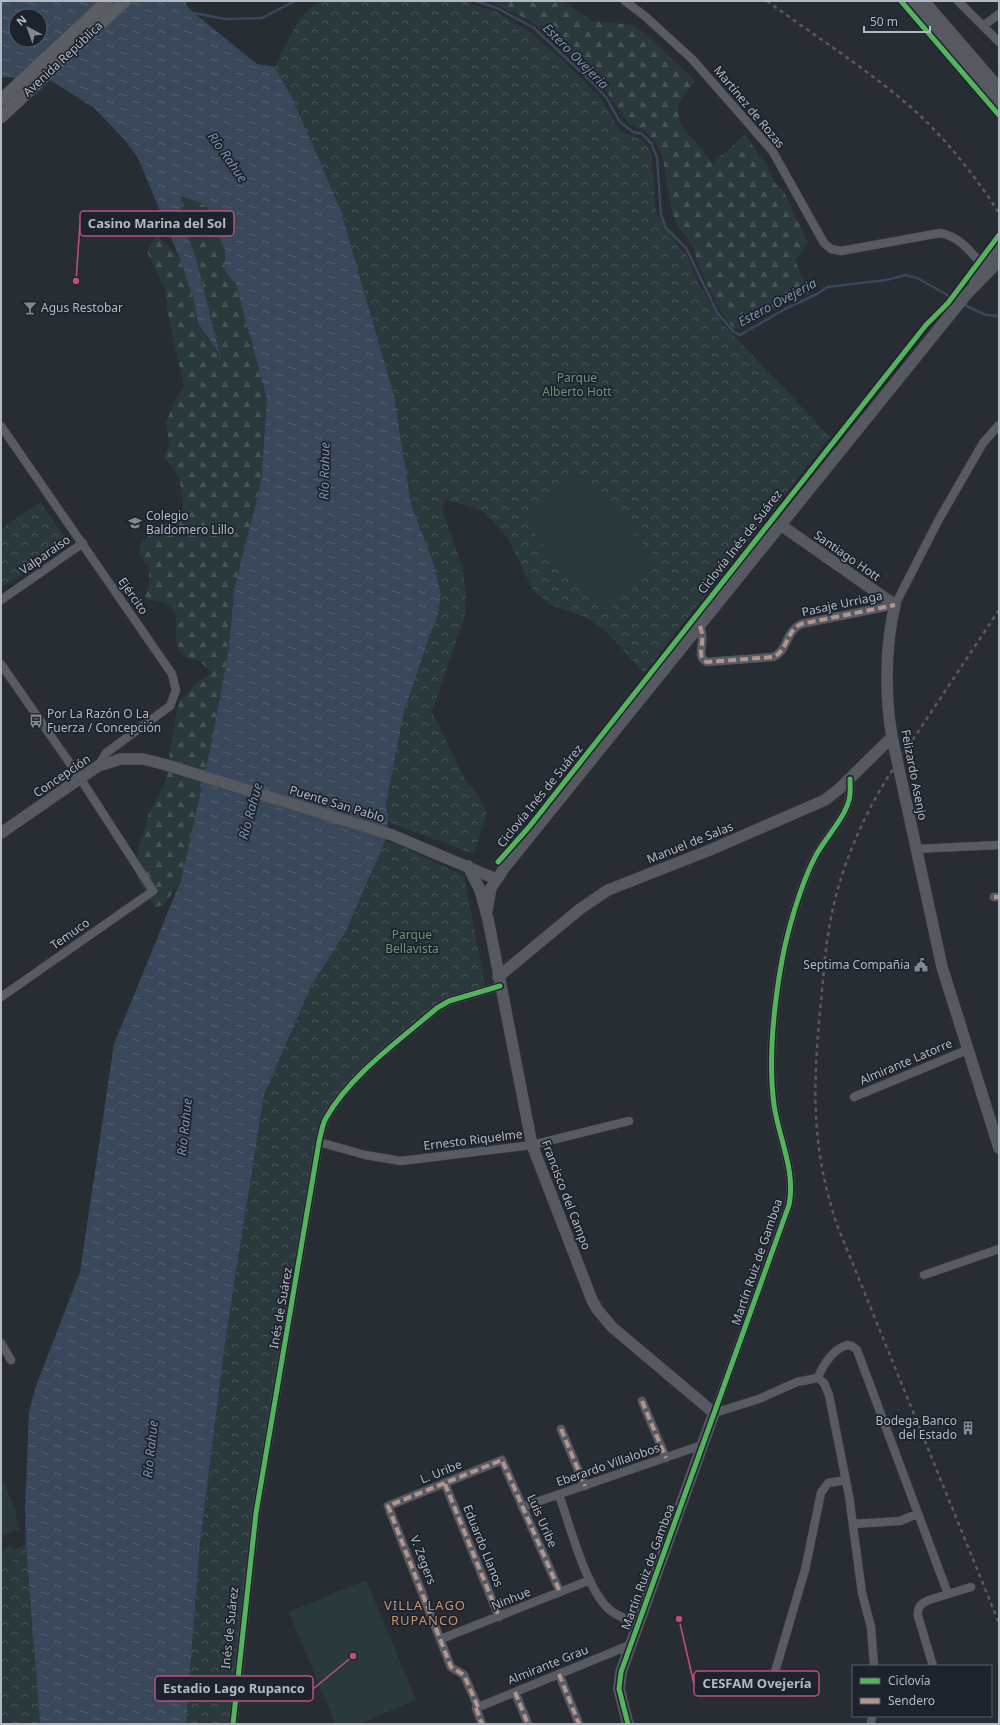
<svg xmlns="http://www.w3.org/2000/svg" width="1000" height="1725" font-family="'Noto Sans',sans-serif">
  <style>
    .forest { fill: url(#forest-firs) }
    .park { fill: url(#park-crowns) }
    .pitch { fill: #2a3a3c }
    .water { fill: url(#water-ripples); fill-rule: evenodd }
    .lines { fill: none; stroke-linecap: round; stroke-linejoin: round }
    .stream { stroke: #39475b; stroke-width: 2.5 }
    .street-casing { stroke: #46494e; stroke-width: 9 }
    .secondary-casing { stroke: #46494e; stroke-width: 12 }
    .primary-casing { stroke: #464950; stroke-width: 13 }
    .street { stroke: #585b61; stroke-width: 8 }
    .secondary { stroke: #565a60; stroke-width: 11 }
    .primary { stroke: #5a5d63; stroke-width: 12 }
    .rail { stroke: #575a5f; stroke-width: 2.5; stroke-dasharray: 4 4; stroke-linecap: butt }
    .quiet { stroke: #b2968c; stroke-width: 4; stroke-dasharray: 8 4; stroke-linecap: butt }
    .cycleway-casing { stroke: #1d232d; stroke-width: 8 }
    .cycleway { stroke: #56b35d; stroke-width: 5 }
    .labels { text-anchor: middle; stroke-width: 3.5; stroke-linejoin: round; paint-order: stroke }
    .street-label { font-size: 12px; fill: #b2b9c4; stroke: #1d232d }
    .poi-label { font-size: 12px; fill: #b2b9c4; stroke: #1d232d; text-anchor: start }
    .park-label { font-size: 12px; fill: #6c9275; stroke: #1d232d }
    .water-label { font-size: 13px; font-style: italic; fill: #7d8faa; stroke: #1d232d }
    .neighbourhood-label { font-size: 13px; letter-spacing: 1px; fill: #c8936a; stroke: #1d232d }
    .leader { fill: none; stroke: #bc5080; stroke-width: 1.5 }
    .callout-dot { fill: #bc5080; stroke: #1d232d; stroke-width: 1.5 }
    .callout { fill: #1d232d; stroke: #bc5080; stroke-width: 1.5 }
    .callout-label { font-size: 13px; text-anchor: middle; font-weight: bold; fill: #b2b9c4 }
  </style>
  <defs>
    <pattern id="forest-firs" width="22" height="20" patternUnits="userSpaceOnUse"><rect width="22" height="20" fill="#2a3a3c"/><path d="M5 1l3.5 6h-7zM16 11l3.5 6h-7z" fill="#465457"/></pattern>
    <pattern id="park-crowns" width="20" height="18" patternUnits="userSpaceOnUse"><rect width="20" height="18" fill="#2a3a3c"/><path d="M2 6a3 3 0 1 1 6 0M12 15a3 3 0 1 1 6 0" fill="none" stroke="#465457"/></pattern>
    <pattern id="water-ripples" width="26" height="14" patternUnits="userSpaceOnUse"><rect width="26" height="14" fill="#39475b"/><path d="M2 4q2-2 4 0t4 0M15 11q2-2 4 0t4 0" fill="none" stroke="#535f71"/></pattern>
  </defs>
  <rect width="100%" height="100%" fill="#282d33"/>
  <path class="forest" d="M489,1H563L592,21L633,25L654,41L695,81L678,104L680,124L713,163L745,135L768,167L774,182L785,194L808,243L795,261L810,293L777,307L742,328L734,329C719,311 710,292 701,271C697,261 695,251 690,242C686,235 679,229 676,222C661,189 675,136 629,124L602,85L573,57L533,22Z
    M182,196L206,205L225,250V271L236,283L267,399L261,483L234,590L229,648L211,745L181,880L164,905L155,907L137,878L139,846L149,813L164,786L179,701L198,682L212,673L197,659L193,660L182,655C180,651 178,647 177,643C174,629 181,612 166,604C160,600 152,602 145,598L149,586V567L139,554L141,542L184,509L179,476L164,457L169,444L166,423L174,402L184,387L167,309L165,289L147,252L156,234L180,259L193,297L198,323L222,361L196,258L181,218Z"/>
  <path class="park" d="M321,1H463L496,12L529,31L573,70L601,99L620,131L642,140L651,151L656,213L676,243L687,256L699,284L722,323L830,437L644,673L605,630L587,618L549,604L533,590L507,537L483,511L445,499L442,509L462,566L466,593L465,616L432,712L464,778L478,796L487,812L474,854L388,822L386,803L404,712L428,640L438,614L441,594L433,562L411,504L394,396L341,211L275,67L300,17Z
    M40,502L68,542L1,588V529Z
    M385,841L399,845L464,876L485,987L444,998L436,1003L366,1066L324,1120L258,1485L230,1724H186L200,1543L226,1336L264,1095L311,986L345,933Z
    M26,1545L40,1724H1V1554Z"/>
  <path class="pitch" d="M578,471L661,563L606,613L523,521Z
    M1,1474L15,1510L19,1529L1,1536Z
    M12,1546L14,1564L1,1568V1550Z
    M366,1580L416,1700L359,1724H335L289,1612Z"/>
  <path class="water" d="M1,1H185L187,6L194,13L257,64L275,67L292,98L341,211L394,396L411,504L433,562L441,594L438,614L428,640L404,712L386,803L388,822L385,841L345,933L311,986L264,1095L226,1336L200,1543L186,1724H40L26,1545L25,1510L29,1412L36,1386L80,1272L114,1044L181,880L211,745L229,648L234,590L261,483L267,399L236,284L225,271V250L206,205L182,196L181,218L196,258L222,363L218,352L198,323L193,297L180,259L138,158L124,139L94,108L50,80L1,77ZM16,16H40V40H16Z"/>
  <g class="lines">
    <path class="stream" d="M476,1L497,8L534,28L597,87L607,99L620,122L633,132L642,134L651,143L657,157L661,215L666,228L686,248L718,314L734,332L740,335L785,309L819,293L827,287L886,280L906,275L917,278L958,301
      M194,13L225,19L262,18L295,1
      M962,304L986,315L999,316"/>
    <g class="street-casing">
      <path id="street" d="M625,1L646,17L692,59L742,116L773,152L824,243L831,249L841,251L940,233C959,236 971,252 983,266
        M958,1L999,42
        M983,26L999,14
        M1,426L172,674L176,690L170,706L106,753L98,766
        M1,600L83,543
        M700,626C701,629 702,632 702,635C704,646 696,657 707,662L773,657C788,651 785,632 801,624L895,605L938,521L983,443L999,425
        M1,664L80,778L153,891L1,997
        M915,849L999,845
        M994,897H999
        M854,1097L967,1050
        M319,1142L365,1155L401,1161L532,1145L629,1121
        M924,1275L999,1249
        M1,1343L11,1360
        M818,1378C822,1366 833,1349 847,1345L852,1346L857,1350L948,1594
        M642,1401L666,1458
        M714,1413L789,1205C796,1171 779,1139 774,1105C768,1059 774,1005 782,960C788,929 800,887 814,859C823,840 844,820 849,800C851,793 850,786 850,779
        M714,1413L759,1399L797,1382L818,1378L824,1383L829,1395L849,1496L862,1593L871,1627L874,1666
        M561,1429L585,1486
        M445,1484L499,1617
        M559,1495C570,1525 586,1590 610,1610C618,1617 629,1620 638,1624
        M522,1507L702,1445
        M853,1524L900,1521L917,1514
        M441,1639L590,1580
        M933,1666L918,1616C917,1607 921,1603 929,1600L971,1587
        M559,1674L579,1724
        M515,1692L528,1724
        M769,1692L805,1570L821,1493L828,1483L846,1480
        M478,1707L464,1675L451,1667L388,1506L502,1460L560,1592
        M233,1724L256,1513L319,1142C321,1134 322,1125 326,1118C350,1075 400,1040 437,1008L449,1001L500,986
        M482,1724L476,1708L630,1645
        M871,1724L872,1716"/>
    </g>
    <g class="secondary-casing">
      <path id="secondary" d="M910,1L999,104
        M924,1L999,88
        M974,280L999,243
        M785,528L895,605C885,645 885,697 892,737L942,967L999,1148
        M1,833L98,766L121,759H143L167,765L392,835L496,879
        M468,866L480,890L488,919L532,1145L592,1300L597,1309L612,1327L714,1413L621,1672L619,1689L628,1724
        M487,910L491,888L505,867L966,295L999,261
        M498,977L580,909L608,890L710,850L825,800L839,789L892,737"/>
    </g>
    <g class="primary-casing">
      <path id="primary" d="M1,100L107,1
        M1,117L125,1"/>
    </g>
    <use href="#street" class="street"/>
    <use href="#secondary" class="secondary"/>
    <use href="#primary" class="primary"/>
    <path class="rail" d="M767,1C815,36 870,71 914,110C947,140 975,176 999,213
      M999,610L886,780C857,828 836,880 828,935C824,960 823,985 820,1010C813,1090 811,1147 837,1225L999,1623"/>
    <path class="quiet" d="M700,626C701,629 702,632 702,635C704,646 696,657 707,662L773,657C788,651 785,632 801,624L895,605
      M994,897H999
      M642,1401L666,1458
      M561,1429L585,1486
      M445,1484L499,1617
      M559,1674L579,1724
      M515,1692L528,1724
      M478,1707L464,1675L451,1667L388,1506L502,1460L560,1592
      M476,1708L482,1724"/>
    <g class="cycleway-casing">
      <path id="cycleway" d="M901,1L999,115
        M498,862L529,827L926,325L948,303L999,235
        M233,1724L256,1513L319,1142C321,1134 322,1125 326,1118C350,1075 400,1040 437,1008L449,1001L500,986
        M628,1724L619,1689L621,1672L789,1205C796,1171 779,1139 774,1105C768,1059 774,1005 782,960C788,929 800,887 814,859C823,840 844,820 849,800C851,793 850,786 850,779"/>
    </g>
    <use href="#cycleway" class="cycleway"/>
  </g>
  <defs>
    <g id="bar-bare" transform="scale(1.08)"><path d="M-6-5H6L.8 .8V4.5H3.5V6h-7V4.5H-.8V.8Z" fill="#828891" stroke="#1d232d" stroke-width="2.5" paint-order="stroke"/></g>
    <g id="school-bare" transform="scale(1.08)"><path d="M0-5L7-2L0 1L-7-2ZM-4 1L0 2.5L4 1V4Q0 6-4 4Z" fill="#828891" stroke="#1d232d" stroke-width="2.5" paint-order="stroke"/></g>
    <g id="bus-bare" transform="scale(1.08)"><path d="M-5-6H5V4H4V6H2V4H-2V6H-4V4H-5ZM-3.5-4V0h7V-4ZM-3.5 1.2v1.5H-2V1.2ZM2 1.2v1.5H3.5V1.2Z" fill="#828891" stroke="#1d232d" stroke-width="2.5" paint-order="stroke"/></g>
    <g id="civic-bare" transform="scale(1.08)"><path d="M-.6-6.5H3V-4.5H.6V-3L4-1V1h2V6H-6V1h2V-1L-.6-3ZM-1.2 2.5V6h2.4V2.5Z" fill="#828891" stroke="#1d232d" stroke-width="2.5" paint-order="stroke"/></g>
    <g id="building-bare" transform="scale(1.08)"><path d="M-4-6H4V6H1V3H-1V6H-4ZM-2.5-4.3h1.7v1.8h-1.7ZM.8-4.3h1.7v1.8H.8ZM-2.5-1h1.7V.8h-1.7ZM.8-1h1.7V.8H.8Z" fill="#828891" stroke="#1d232d" stroke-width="2.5" paint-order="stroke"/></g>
  </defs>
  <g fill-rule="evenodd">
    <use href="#bar-bare" x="30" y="308"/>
    <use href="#school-bare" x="135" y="523"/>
    <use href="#bus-bare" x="36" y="721"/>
    <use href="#civic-bare" x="921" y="965"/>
    <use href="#building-bare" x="968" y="1428"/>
  </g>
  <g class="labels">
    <g class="street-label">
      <text transform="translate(63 59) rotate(-43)" y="4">Avenida República</text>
      <text transform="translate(749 107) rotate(50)" y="4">Martínez de Rozas</text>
      <text transform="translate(740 542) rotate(-52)" y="4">Ciclovía Inés de Suárez</text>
      <text transform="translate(45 555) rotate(-35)" y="4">Valparaíso</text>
      <text transform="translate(847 556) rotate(35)" y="4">Santiago Hott</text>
      <text transform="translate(133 596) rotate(55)" y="4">Ejército</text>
      <text transform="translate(842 604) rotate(-12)" y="4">Pasaje Urriaga</text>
      <text transform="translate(914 775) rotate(79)" y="4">Felizardo Asenjo</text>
      <text transform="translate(62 776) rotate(-34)" y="4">Concepción</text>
      <text transform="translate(540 796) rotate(-51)" y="4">Ciclovía Inés de Suárez</text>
      <text transform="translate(337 804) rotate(17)" y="4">Puente San Pablo</text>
      <text transform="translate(690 843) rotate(-22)" y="4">Manuel de Salas</text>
      <text transform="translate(70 934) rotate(-35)" y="4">Temuco</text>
      <text transform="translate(906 1062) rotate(-23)" y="4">Almirante Latorre</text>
      <text transform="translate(473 1140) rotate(-7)" y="4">Ernesto Riquelme</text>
      <text transform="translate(566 1195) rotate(69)" y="4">Francisco del Campo</text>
      <text transform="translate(757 1262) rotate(-71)" y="4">Martín Ruiz de Gamboa</text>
      <text transform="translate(281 1308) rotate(-80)" y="4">Inés de Suárez</text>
      <text transform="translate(608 1465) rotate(-19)" y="4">Eberardo Villalobos</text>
      <text transform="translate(441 1472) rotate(-22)" y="4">L. Uribe</text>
      <text transform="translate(542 1521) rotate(66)" y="4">Luis Uribe</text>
      <text transform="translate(483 1546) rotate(68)" y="4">Eduardo Llanos</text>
      <text transform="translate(423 1560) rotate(69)" y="4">V. Zegers</text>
      <text transform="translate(648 1567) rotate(-70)" y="4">Martín Ruiz de Gamboa</text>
      <text transform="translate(511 1599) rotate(-22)" y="4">Ninhue</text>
      <text transform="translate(230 1628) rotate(-84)" y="4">Inés de Suárez</text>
      <text transform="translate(548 1665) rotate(-22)" y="4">Almirante Grau</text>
    </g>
    <g class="poi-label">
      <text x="41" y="312">Agus Restobar</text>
      <text x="146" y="520">Colegio<tspan x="146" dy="14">Baldomero Lillo</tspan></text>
      <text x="47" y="718">Por La Razón O La<tspan x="47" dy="14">Fuerza / Concepción</tspan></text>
      <text x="910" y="969" text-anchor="end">Septima Compañia</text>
      <text x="957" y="1425" text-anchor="end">Bodega Banco<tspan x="957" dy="14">del Estado</tspan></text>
    </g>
    <g class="park-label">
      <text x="577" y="382">Parque<tspan x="577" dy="14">Alberto Hott</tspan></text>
      <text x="412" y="939">Parque<tspan x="412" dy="14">Bellavista</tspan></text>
    </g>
    <g class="water-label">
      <text transform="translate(576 56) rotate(45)" y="5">Estero Ovejeria</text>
      <text transform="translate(228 157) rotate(55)" y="5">Río Rahue</text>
      <text transform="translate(777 302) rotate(-28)" y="5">Estero Ovejeria</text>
      <text transform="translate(324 471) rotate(-89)" y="5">Río Rahue</text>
      <text transform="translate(250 811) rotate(-75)" y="5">Río Rahue</text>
      <text transform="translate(184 1127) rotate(-84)" y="5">Río Rahue</text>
      <text transform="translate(150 1449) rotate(-84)" y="5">Río Rahue</text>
    </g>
    <g class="neighbourhood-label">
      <text x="425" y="1610">VILLA LAGO<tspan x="425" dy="15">RUPANCO</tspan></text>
    </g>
  </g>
  <path class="leader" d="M76 281L80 223M679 1619L694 1684M353 1656L313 1689"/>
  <g class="callout-dot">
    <circle cx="76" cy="281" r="4"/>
    <circle cx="679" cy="1619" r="4"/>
    <circle cx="353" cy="1656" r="4"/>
  </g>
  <g class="callout">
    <rect x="80" y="211" width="154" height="25" rx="4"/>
    <rect x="694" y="1671" width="125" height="25" rx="4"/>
    <rect x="155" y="1676" width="158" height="25" rx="4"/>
  </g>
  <g class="callout-label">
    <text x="157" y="228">Casino Marina del Sol</text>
    <text x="757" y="1688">CESFAM Ovejería</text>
    <text x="234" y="1693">Estadio Lago Rupanco</text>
  </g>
  <rect width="1000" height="1725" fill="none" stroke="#b2b9c4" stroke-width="4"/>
  <rect x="852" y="1665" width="140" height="52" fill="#1d232d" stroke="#595f69"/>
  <rect x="860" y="1678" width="20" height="6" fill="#56b35d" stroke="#595f69"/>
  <text x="888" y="1685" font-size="12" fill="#b2b9c4">Ciclovía</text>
  <rect x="860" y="1698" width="20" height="6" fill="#b2968c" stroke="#595f69"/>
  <text x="888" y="1705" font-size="12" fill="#b2b9c4">Sendero</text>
  <g transform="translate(28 28) rotate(319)"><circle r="19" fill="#1d232d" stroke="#595f69"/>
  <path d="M0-3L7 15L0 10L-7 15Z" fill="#828891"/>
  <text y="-6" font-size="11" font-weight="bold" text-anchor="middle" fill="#b2b9c4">N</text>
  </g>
  <path d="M864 26v6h66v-6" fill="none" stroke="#b2b9c4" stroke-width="2"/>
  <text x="870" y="26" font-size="12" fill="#b2b9c4" stroke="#1d232d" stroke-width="3" paint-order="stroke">50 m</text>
</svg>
